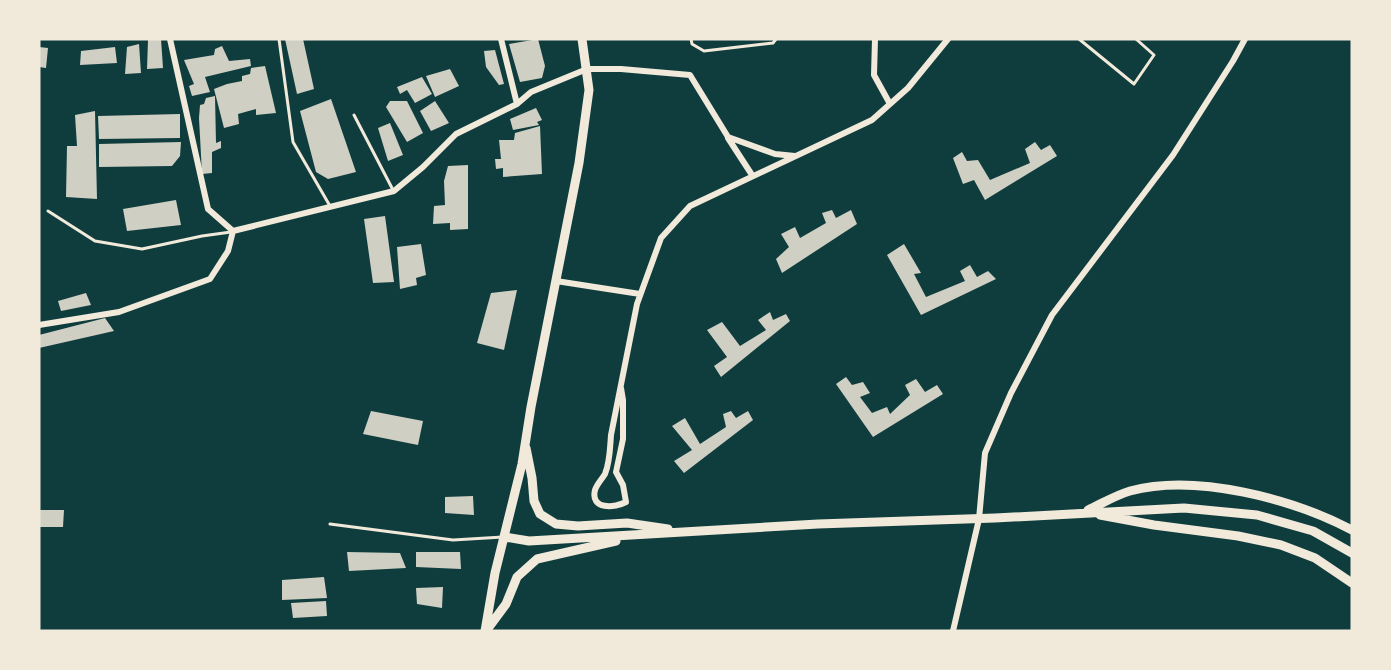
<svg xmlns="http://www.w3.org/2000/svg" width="1391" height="670" font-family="'PT Serif',serif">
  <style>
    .building { fill: #cfcfc3 }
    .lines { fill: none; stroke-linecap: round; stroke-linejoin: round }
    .service { stroke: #f1e9da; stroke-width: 3 }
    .minor { stroke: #f1e9da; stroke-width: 6 }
    .secondary { stroke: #f1e9da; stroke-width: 9 }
  </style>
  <rect width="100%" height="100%" fill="#0f3d3e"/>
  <path class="building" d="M161,39L163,68L147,69L148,40Z
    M285,39H303L314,89L297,94Z
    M538,39L545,66L542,78L520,82L509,44Z
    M139,44L141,73L125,74L127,47Z
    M222,46L229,61L250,59L251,66L205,77L210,92L192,96L189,86L194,84L184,60L214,55L215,49Z
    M39,47L48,48L46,68L39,67Z
    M115,47L117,63L80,65L81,51Z
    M495,50L504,84L499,85L486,67L484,51Z
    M265,66L276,113L256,115V109L238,114L239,124L224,128L214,89L227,84L242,81V76L250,74L251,68Z
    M450,69L459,86L435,97L426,76Z
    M422,77L432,94L415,103L407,90L400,94L397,87Z
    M215,96L216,143L221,141V148L212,152V173L202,174L199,118L200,105L204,104L206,98Z
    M331,99L356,172L328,179L316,172L300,111Z
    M390,101H407L423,133L407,142L386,107Z
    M435,101L449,123L431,131L420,111Z
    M536,108L542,120L537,122L539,125L513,130L510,119Z
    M95,111L97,199L66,197L67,146H77L75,115Z
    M180,114V138L99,139L98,116Z
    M390,123L403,155L388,161L378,128Z
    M540,126L542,174L503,177V168L496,169L495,159H501L499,140H514L515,133Z
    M181,142L180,156L172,166L99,167V144Z
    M1035,142L1041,150L1050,145L1057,156L985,200L974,180L963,184L953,158L962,152L967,161L978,160L990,180L1030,163L1025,149Z
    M468,165V229L450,230V223L433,224L434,206L445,205L444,181L448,166Z
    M176,200L181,225L127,231L123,209Z
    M832,210L836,218L851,210L857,224L782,273L776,259L789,247L781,234L795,227L800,238L826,223L822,213Z
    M385,216L394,282L373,283L364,219Z
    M421,244L426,275L416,278L417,285L400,289L397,247Z
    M904,244L921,273L914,274L926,297L965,281L960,271L970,265L977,277L988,271L996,279L921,315L887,255Z
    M517,290L504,350L477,343L491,293Z
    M86,293L91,305L61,311L58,301Z
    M770,312L773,320L786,314L790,321L721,377L714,366L727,357L707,330L722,322L740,346L766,330L758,320Z
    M105,318L114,331L39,348V335Z
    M846,377L852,385L863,382L870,393L860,397L872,413L887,407L890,414L910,395L905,385L916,379L925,392L937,385L943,394L873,437L836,384Z
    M371,411L423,421L418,445L363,434Z
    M731,411L736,418L748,411L753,420L684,473L674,461L692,450L672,426L685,418L700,444L726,427L723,414Z
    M473,496L474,515L445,513V497Z
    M39,510H64L63,527H39Z
    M347,552L400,553L406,568L349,571Z
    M416,552H460L461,569L416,567Z
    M324,577L327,598L282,600V580Z
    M443,587L442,608L417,604L416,588Z
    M326,601L327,616L293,618L291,603Z"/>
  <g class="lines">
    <path class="service" d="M279,39L293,142L330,206
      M691,39L692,44L704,51L773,43L776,39
      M1079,39L1134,84L1154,55L1136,39
      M354,115L393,190
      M48,211L95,241L142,249L202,236L231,232
      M330,524L453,540L503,537"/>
    <path class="minor" d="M170,39L208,209L233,231
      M501,39L517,104
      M875,39L874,75L890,104
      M728,138L752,175
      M556,281L640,294
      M39,325L119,312L210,279L228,251L233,231L394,191L423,167L456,134L517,104L531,92L587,69H621L690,75L728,137L775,154L795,156
      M621,388L623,400V439L616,472L623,485L626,502C615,508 590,510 595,490C597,484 602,479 605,474C610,462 610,448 611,435L637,304L661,238L690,206L872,120L908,88L948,39
      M953,631L979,519L985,453L1011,393L1052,315L1173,155L1233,61L1245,39"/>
    <path class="secondary" d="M526,448L532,478L534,501L540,514L556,524L578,526L627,523L668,529
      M1088,510C1101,504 1116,495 1130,491C1196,473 1293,499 1352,530
      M1100,515L1154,525L1238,536L1281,545L1315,558L1352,583
      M505,537L529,541L818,524L995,518L1184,508L1257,515L1313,531L1352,553
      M485,631L495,573L522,464L531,407L579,163L589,90L582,39
      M486,631L506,604L517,577L537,559L616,541"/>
  </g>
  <rect width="1391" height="670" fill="none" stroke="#f1e9da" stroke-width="81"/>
</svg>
